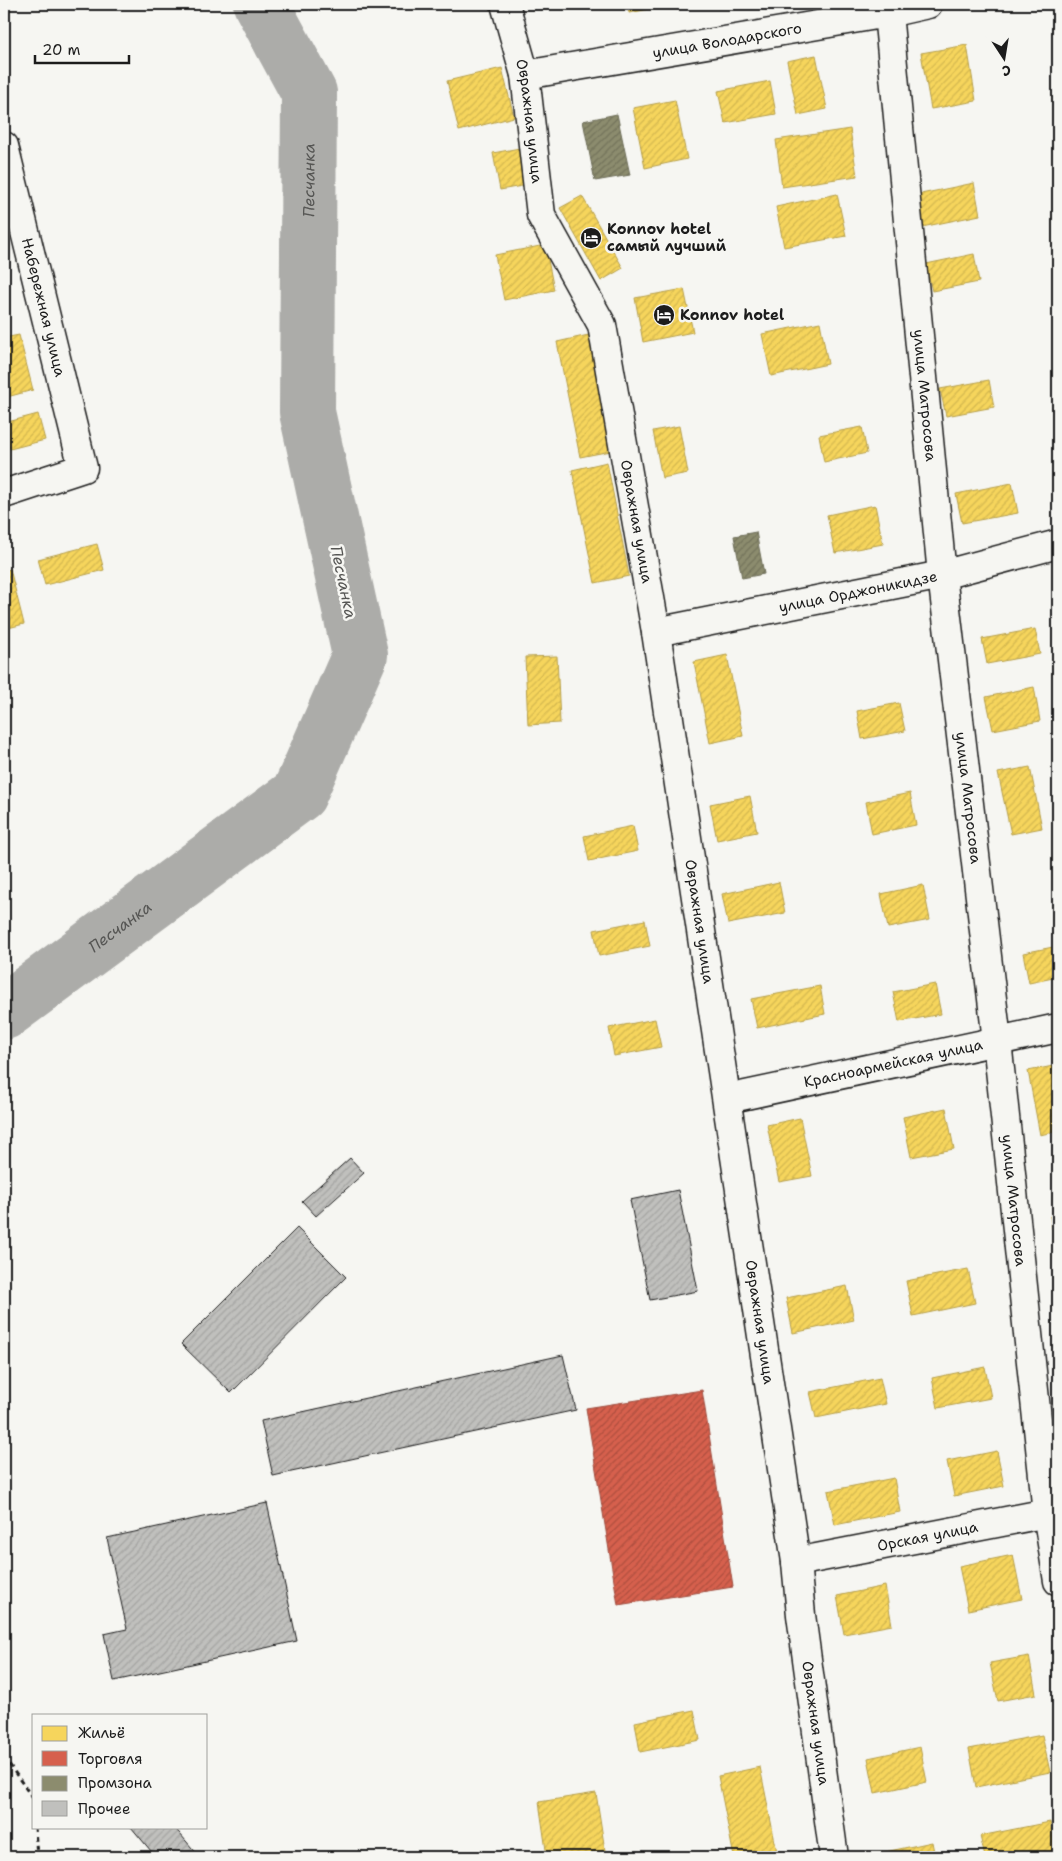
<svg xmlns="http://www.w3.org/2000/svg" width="1062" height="1861" font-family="'Shantell Sans',sans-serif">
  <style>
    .homes { fill: url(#homes-hatch); stroke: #b59e49 }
    .shops { fill: url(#shops-hatch); stroke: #9e4c3e }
    .industry { fill: url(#industry-hatch); stroke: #6a6a55 }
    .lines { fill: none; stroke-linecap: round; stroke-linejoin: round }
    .river { stroke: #acaca9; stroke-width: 56 }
    .building { fill: url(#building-hatch); stroke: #1c1c1c }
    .street-casing { stroke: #1c1c1c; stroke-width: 31 }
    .path { stroke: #1c1c1c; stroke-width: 3; stroke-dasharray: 5 4; stroke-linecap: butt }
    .street { stroke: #f6f6f2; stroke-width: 28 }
    .labels { text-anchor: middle; stroke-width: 5; stroke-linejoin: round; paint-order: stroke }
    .street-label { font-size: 15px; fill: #1c1c1c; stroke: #f6f6f2 }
    .poi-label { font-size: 15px; font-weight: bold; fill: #1c1c1c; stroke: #f6f6f2; text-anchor: start }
    .water-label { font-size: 16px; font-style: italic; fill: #565654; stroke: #f6f6f2 }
  </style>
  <defs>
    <pattern id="homes-hatch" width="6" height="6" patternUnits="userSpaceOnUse" patternTransform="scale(1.25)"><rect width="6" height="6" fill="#f6d55c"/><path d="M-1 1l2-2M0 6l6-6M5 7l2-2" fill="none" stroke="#d2b64f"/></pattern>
    <pattern id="shops-hatch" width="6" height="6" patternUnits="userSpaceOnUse" patternTransform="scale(1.25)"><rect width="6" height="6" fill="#d6604d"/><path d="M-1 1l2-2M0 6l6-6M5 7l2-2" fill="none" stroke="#ad4e3f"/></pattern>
    <pattern id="industry-hatch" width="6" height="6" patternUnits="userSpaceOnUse" patternTransform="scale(1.25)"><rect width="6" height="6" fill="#8c8c6e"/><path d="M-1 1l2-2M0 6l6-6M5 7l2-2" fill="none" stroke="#72725a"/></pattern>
    <pattern id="building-hatch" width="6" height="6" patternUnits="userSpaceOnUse" patternTransform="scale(1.25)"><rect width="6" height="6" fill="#c0c0bd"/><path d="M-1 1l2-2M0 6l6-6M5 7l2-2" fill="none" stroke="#a4a4a2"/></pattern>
  </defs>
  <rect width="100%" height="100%" fill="#f6f6f2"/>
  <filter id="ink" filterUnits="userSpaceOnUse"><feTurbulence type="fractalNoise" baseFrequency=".02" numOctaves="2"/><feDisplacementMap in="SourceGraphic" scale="10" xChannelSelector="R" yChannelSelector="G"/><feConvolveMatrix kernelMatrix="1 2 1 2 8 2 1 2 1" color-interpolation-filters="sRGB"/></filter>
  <g filter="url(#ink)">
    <path class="homes" d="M627,4H674L629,13Z
      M967,45L976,101L931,109L921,53Z
      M816,55L827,109L798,115L787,61Z
      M502,68L514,117L459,131L447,81Z
      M770,81L776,114L725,123L718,91Z
      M675,100L687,159L645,168L633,108Z
      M850,129L857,176L782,187L776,140Z
      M525,147L533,184L500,190L493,153Z
      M974,183L980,215L922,227L916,195Z
      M837,194L846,236L784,247L776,207Z
      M582,196L623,268L601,281L560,208Z
      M545,245L554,290L504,300L495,255Z
      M974,254L979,282L932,291L926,264Z
      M684,289L693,332L643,342L635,298Z
      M820,322L828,364L771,376L762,334Z
      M593,334L616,450L580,457L557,342Z
      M19,335L33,390L7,397L4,386V338Z
      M989,380L994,407L946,416L940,389Z
      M38,414L45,440L10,449L4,423Z
      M679,426L688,473L662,478L653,431Z
      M862,427L867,453L824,462L819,435Z
      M607,462L629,576L595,583L572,470Z
      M1058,463V494L1052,465Z
      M1012,483L1018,513L962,523L956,494Z
      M875,505L883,544L835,553L827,515Z
      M97,544L104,570L45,585L38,559Z
      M10,569L24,624L4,629V571Z
      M1035,629L1040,654L987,664L982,639Z
      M727,655L743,736L710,743L694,662Z
      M557,656L560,723L528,725L525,657Z
      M1034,687L1040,721L993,730L986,697Z
      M899,703L905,731L862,739L857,711Z
      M1030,767L1042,828L1011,834L998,773Z
      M910,793L916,825L872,834L866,802Z
      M750,796L757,832L717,840L710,804Z
      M633,826L638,851L589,861L584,836Z
      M779,882L785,913L728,924L722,894Z
      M923,885L930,920L888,928L881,894Z
      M645,920L650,946L599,956L594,930Z
      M1058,946V977L1029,983L1023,953Z
      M935,984L941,1014L899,1022L893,992Z
      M820,986L825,1014L757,1028L751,999Z
      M655,1019L661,1047L614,1056L609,1028Z
      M1058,1065V1131L1040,1135L1028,1071Z
      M946,1108L954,1149L911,1157L903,1117Z
      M800,1118L812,1176L779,1182L767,1125Z
      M1058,1214V1249L1056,1250L1050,1216Z
      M968,1269L975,1303L913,1316L906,1281Z
      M847,1286L854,1320L793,1333L786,1298Z
      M985,1367L991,1398L938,1408L932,1378Z
      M880,1378L886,1404L816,1418L810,1392Z
      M997,1451L1004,1486L954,1496L947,1461Z
      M894,1478L900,1512L835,1525L828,1491Z
      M1013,1555L1022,1599L968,1610L959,1566Z
      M885,1586L892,1625L844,1634L837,1596Z
      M1029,1656L1036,1694L998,1701L990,1663Z
      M694,1710L700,1740L640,1752L635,1722Z
      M1042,1735L1050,1772L976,1787L969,1749Z
      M920,1747L927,1782L875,1793L868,1758Z
      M760,1767L778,1857H734L718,1776Z
      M596,1793L606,1857H547L539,1802Z
      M1050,1822L1057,1857H985L980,1836Z
      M932,1842L935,1857H872L871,1855Z"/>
    <path class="shops" d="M702,1390L733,1587L618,1605L586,1408Z"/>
    <path class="industry" d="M617,114L630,175L595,181L583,121Z
      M756,532L764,574L742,578L734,536Z"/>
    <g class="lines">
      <path class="river" id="s1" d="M4,1012L299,794L360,655L307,412L309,93L261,4"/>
    </g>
    <path class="building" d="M350,1158L364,1173L316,1216L302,1201Z
      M678,1190L698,1291L650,1300L630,1200Z
      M297,1228L346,1277L231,1393L181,1344Z
      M563,1355L576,1410L273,1476L261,1421Z
      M267,1503L297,1641L114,1681L104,1634L127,1629L107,1538Z
      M131,1827H174L198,1855L195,1857H156Z"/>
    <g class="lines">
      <g class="street-casing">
        <g id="street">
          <path id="s2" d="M505,4L525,75L541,215L602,325L656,632L796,1562L801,1615L834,1857"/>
          <path id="s3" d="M888,13L942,575L997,1041L1047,1513L1058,1581"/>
          <path id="s4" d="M525,75L888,13L928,4"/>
          <path id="s5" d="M4,146L83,468L4,494"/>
          <path id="s6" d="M656,632L942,575L1058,544"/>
          <path id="s7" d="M727,1099L1058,1028"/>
          <path id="s8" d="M796,1562L1058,1511"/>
        </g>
      </g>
      <path class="path" d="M4,1757L34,1800V1803
        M35,1827L37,1857"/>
      <use href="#street" class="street"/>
    </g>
  </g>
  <defs>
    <g id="hotel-disc" transform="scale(1.125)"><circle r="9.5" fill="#1c1c1c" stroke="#f6f6f2"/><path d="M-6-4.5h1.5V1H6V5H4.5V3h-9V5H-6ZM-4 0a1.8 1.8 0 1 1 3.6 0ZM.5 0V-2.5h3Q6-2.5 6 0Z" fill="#fff"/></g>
  </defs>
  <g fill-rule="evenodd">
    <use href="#hotel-disc" x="591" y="238"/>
    <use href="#hotel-disc" x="664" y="315"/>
  </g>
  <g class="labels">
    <g class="street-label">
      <text dy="5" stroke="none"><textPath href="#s4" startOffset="205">улица Володарского</textPath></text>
      <text dy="5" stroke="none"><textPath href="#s2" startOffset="120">Овражная улица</textPath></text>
      <text dy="5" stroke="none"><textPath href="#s5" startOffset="166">Набережная улица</textPath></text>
      <text dy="5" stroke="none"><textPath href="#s3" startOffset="384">улица Матросова</textPath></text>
      <text dy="5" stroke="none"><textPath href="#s2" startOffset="540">Овражная улица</textPath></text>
      <text dy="5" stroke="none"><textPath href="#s6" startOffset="206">улица Орджоникидзе</textPath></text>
      <text dy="5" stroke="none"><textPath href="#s3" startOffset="789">улица Матросова</textPath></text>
      <text dy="5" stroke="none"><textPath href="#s2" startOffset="945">Овражная улица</textPath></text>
      <text dy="5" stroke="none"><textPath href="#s7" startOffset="170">Красноармейская улица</textPath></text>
      <text dy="5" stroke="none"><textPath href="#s3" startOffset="1194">улица Матросова</textPath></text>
      <text dy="5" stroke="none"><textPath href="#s2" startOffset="1350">Овражная улица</textPath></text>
      <text dy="5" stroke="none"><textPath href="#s8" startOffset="134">Орская улица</textPath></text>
      <text dy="5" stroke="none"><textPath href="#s2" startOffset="1755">Овражная улица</textPath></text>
    </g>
    <g class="poi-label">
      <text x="607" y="234">Konnov hotel<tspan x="607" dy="17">самый лучший</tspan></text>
      <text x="680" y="320">Konnov hotel</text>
    </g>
    <g class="water-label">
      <text dy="6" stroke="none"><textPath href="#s1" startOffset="999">Песчанка</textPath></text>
      <text transform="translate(344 582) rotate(78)" y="6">Песчанка</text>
      <text dy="6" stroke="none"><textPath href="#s1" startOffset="144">Песчанка</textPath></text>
    </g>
  </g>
  <rect width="1062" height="1861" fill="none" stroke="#f6f6f2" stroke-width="20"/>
  <rect x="10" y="10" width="1042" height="1841" fill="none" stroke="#1c1c1c" stroke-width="2" filter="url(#ink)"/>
  <rect x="32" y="1714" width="175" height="115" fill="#f6f6f2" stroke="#9f9f9c"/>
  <rect x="42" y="1726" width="25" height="15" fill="#f6d55c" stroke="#9f9f9c"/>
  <text x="78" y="1738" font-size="15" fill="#1c1c1c">Жильё</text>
  <rect x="42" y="1751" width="25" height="15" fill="#d6604d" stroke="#9f9f9c"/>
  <text x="78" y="1764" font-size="15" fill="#1c1c1c">Торговля</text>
  <rect x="42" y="1776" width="25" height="15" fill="#8c8c6e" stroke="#9f9f9c"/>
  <text x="78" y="1788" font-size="15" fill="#1c1c1c">Промзона</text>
  <rect x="42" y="1801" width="25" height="15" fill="#c0c0bd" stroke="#9f9f9c"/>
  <text x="78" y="1814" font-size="15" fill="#1c1c1c">Прочее</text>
  <g transform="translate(1004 58) rotate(168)" stroke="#f6f6f2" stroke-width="4" paint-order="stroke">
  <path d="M0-4L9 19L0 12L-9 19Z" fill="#1c1c1c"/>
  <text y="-8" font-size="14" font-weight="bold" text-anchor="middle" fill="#1c1c1c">С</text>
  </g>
  <path d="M35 55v8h94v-8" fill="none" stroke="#1c1c1c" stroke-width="2.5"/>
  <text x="42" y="55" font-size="15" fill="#1c1c1c" stroke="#f6f6f2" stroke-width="4" paint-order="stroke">20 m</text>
</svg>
